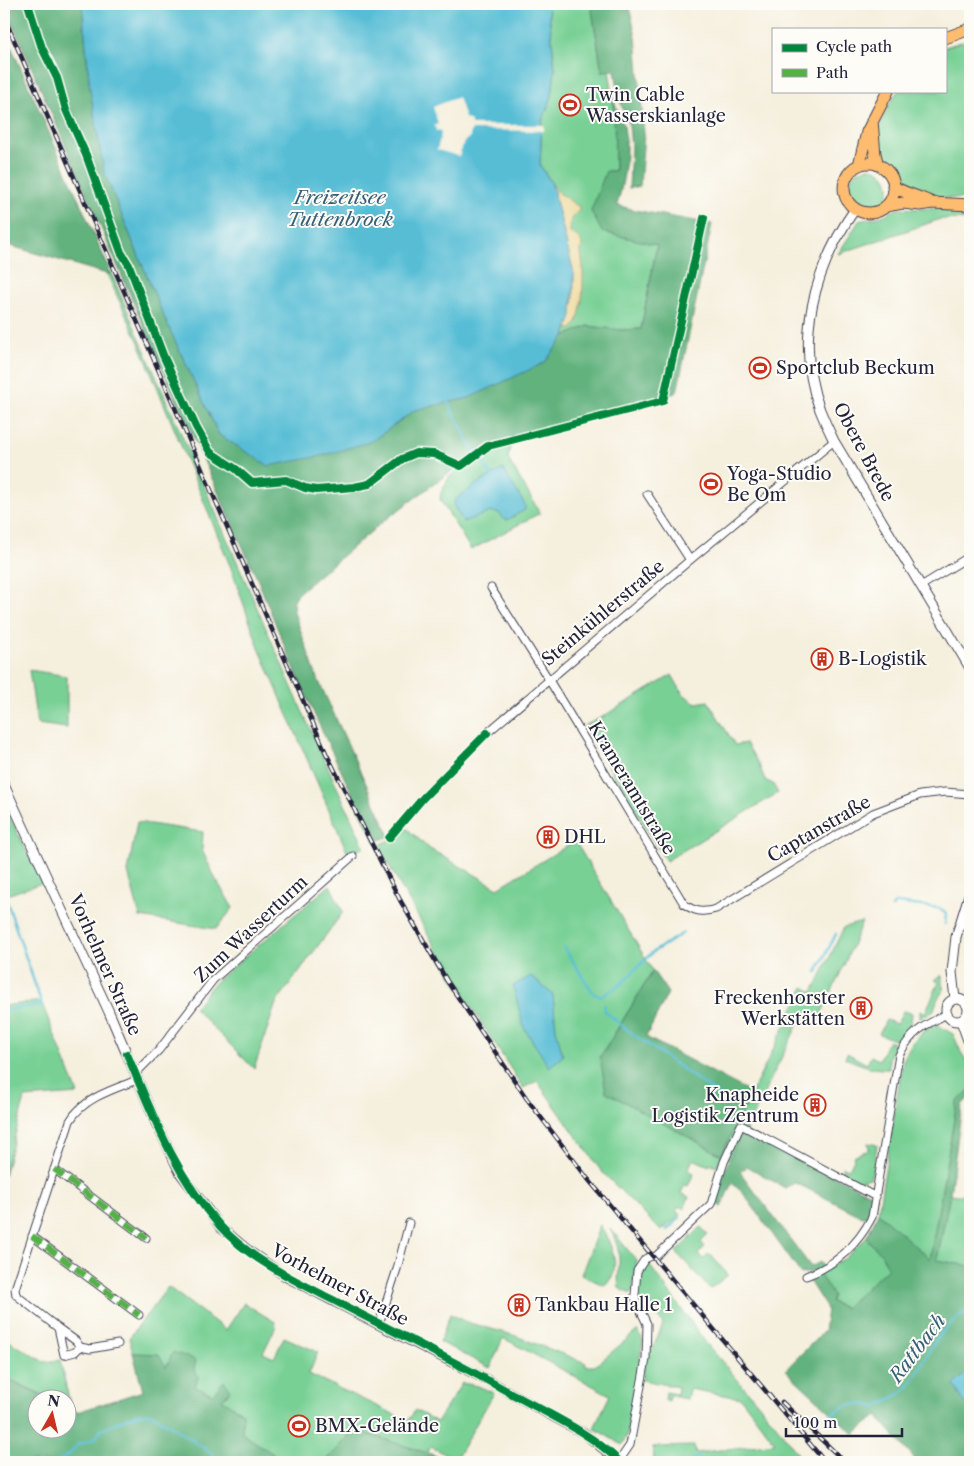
<svg xmlns="http://www.w3.org/2000/svg" width="974" height="1466" font-family="'Libre Caslon Text',serif">
  <style>
    .green { fill: #78d095; stroke: #4d7968 }
    .forest { fill: #62b27e; stroke: #426a5c }
    .sand { fill: #eeda9e; stroke: #887e6c }
    .water { fill: #57bdd5; stroke: #3c7088 }
    .pier { fill: #f5efdd }
    .lines { fill: none; stroke-linecap: round; stroke-linejoin: round }
    .stream { stroke: #57bdd5; stroke-width: 2.5 }
    .minor-casing { stroke: #424153; stroke-width: 9 }
    .tertiary-casing { stroke: #424153; stroke-width: 11 }
    .primary-casing { stroke: #424153; stroke-width: 13 }
    .minor { stroke: #fff; stroke-width: 7 }
    .tertiary { stroke: #fff; stroke-width: 9 }
    .primary { stroke: #fdbc6f; stroke-width: 11 }
    .rail-casing { stroke: #22223b; stroke-width: 4.5 }
    .rail { stroke: #fdfcf7; stroke-width: 2.5; stroke-dasharray: 8; stroke-linecap: butt }
    .quiet { stroke: #55b146; stroke-width: 6; stroke-dasharray: 12 6; stroke-linecap: butt }
    .cycleway-casing { stroke: #fdfcf7; stroke-width: 11 }
    .cycleway { stroke: #00873e; stroke-width: 8 }
    .labels { text-anchor: middle; stroke-width: 4; stroke-linejoin: round; paint-order: stroke }
    .poi-label { font-size: 18px; fill: #22223b; stroke: #fdfcf7; text-anchor: start }
    .street-label { font-size: 18px; fill: #22223b; stroke: #fdfcf7 }
    .water-label { font-size: 19px; font-style: italic; fill: #376079; stroke: #fdfcf7 }
  </style>
  <rect width="100%" height="100%" fill="#fdfcf7"/>
  <filter id="ink" filterUnits="userSpaceOnUse"><feTurbulence type="fractalNoise" baseFrequency=".02" numOctaves="2"/><feDisplacementMap in="SourceGraphic" scale="10" xChannelSelector="R" yChannelSelector="G"/><feConvolveMatrix kernelMatrix="1 2 1 2 8 2 1 2 1" color-interpolation-filters="sRGB"/></filter>
  <filter id="wash" filterUnits="userSpaceOnUse"><feTurbulence type="fractalNoise" baseFrequency=".0096" numOctaves="4" result="noise"/><feDisplacementMap in="SourceGraphic" scale="20" xChannelSelector="R" yChannelSelector="G"/><feGaussianBlur stdDeviation="1.12" result="paint"/><feColorMatrix in="noise" values="0 0 0 0 0 0 0 0 0 0 0 0 0 0 0 0 0 1.4 0 .05"/><feComposite in="paint" operator="in"/></filter>
  <g filter="url(#wash)">
    <rect width="100%" height="100%" fill="#f5efdd"/>
    <path class="green" d="M548,4H591L602,71L609,70L614,101L615,171H606L602,232L657,244L641,329L621,330L588,326L565,336L568,328L574,274L552,184L540,165L542,121L552,96L555,69Z
      M970,39V198C956,200 918,197 907,187C902,183 900,176 896,171C892,166 886,163 882,158C869,141 887,106 898,91H945V47Z
      M849 188a20 20 0 1 1 40 0a20 20 0 1 1-40 0Z
      M901,208C924,210 947,207 970,210V220L941,219L838,254L859,221C865,219 872,219 879,217C887,215 892,210 901,208Z
      M111,273L303,713L364,846L349,856L259,648L231,568L140,345L107,274Z
      M511,442L508,459L540,513L471,550L444,506L440,499L441,493L449,477L487,448Z
      M29,670L67,676V728L37,724Z
      M672,675L683,694L696,703L708,701L735,745L746,743L759,765L765,780L773,784L778,793L666,861L584,726L604,716Z
      M4,805L42,883L4,896V804Z
      M137,822L203,832L202,850L215,878L233,908L216,929L140,917L128,872Z
      M404,826L430,849L498,888L575,841L653,971L600,1057L721,1155L804,987L813,992L844,927L862,922L845,963L817,1023L802,1016L731,1160L721,1155L717,1167L709,1164V1166L693,1159L688,1170L694,1173L688,1186L685,1185L681,1193L689,1197L684,1209L679,1206L676,1211L681,1215L661,1231L602,1172L537,1081L523,1088L451,975L378,846L391,839Z
      M330,885L343,912L276,1003L254,1069L194,1008L215,982Z
      M940,976H942V983L944,990L938,998L933,1012L920,1018V1011L925,1013L939,982L935,980Z
      M41,1001L78,1094L25,1098L4,1176V1006Z
      M903,1011L912,1013L911,1023L905,1029L897,1041L879,1034L886,1020L897,1024Z
      M936,1024L953,1034L961,1052L970,1067V1089L957,1102L930,1260L878,1213L903,1060C913,1041 917,1034 936,1024Z
      M888,1041L895,1044L889,1058V1069C872,1070 860,1064 845,1058L847,1053L867,1064L871,1056L879,1060Z
      M868,1143L877,1145L873,1170L870,1178L859,1181L842,1173V1167L849,1169L854,1159L853,1156L869,1150Z
      M950,1194L970,1197V1266L937,1260Z
      M600,1225C610,1241 625,1272 604,1285L581,1275Z
      M701,1227L708,1235L701,1242L705,1247L698,1254L703,1259L709,1253L728,1275L710,1289L676,1252Z
      M610,1228L637,1261L633,1290L631,1294L620,1289C616,1281 620,1268 619,1258C619,1248 614,1237 610,1228Z
      M866,1238L882,1255L888,1268L845,1308L831,1302L818,1272L844,1259Z
      M645,1259L706,1343L773,1421L804,1462H654L653,1447L694,1446L696,1453L775,1443L741,1398L689,1389L687,1399L670,1396L669,1401L665,1400L666,1392L677,1394L678,1387L642,1380L646,1354L653,1348L663,1324L656,1314L636,1301L637,1271Z
      M168,1287L226,1330L244,1303L275,1322L276,1326L263,1353L274,1358L284,1337L318,1352L309,1374L408,1421L415,1410L437,1422L462,1383L478,1386L494,1393L456,1459L431,1447L426,1453L355,1430L325,1462H287L262,1447L242,1433L222,1400L229,1393L224,1382L213,1395L195,1387L198,1377L166,1368L158,1354L133,1353L129,1338Z
      M450,1314L470,1323L513,1335L586,1363L585,1366H595L638,1330L643,1341L627,1435L622,1445L594,1428L610,1395L503,1338L490,1368L440,1342Z
      M4,1338L44,1362L60,1360L71,1408L68,1407V1398H50L4,1377Z"/>
    <path class="forest" d="M4,4H82L90,89L104,172L164,317L219,435L372,441L415,410L544,363L565,336L588,326L621,330L641,329L657,245L602,232L591,211L606,171H615L614,101C617,110 622,119 624,127C629,152 624,181 617,205L634,210L712,224L677,392L659,400L487,445L385,520L297,594L293,604L294,612L316,675L390,836L375,842L315,716L282,640L259,583L151,343Z
      M591,4H629L636,37L644,133L640,186L629,188L631,147L629,126L620,102L615,70L602,71Z
      M4,30L111,273L107,274L4,244Z
      M653,971L668,993L646,1037L752,1093L721,1155L606,1092L600,1058Z
      M970,1089V1097L962,1105L950,1194L937,1260L970,1266V1462H917L877,1416L854,1434L785,1370L824,1331L827,1309L806,1276L818,1272L833,1295L831,1302L845,1308L888,1268L882,1255L866,1238L878,1213L930,1259L957,1102Z
      M742,1130L876,1197L872,1217H863L796,1183L785,1188L747,1166L740,1172L811,1267L820,1262L825,1269L801,1274L743,1193L732,1183L721,1207L712,1200Z
      M173,1352L196,1360L194,1368L198,1377L195,1387L213,1394L224,1381L230,1390L222,1400L243,1413L242,1433L262,1447L287,1462H152L133,1460L125,1462H4V1378L49,1398H38V1428H68V1407L77,1412L143,1391L133,1353L158,1354L166,1367Z
      M355,1430L434,1455L448,1462H325Z"/>
    <path class="sand" d="M552,184L559,193L579,207V211C571,216 569,223 570,232C574,235 580,237 581,242C583,246 580,250 581,254C585,268 584,320 572,329L568,328L574,300V274Z"/>
    <path class="water" d="M82,4H548L555,69L552,96L542,121L540,165L552,184L574,274L572,316L565,336L544,363L469,398L415,410L372,441L321,456L269,466L219,435L164,317L104,172L90,89Z
      M503,469L525,505V510L507,520L504,519L499,513L491,512L463,522L454,506L455,500L478,483Z
      M531,976L553,995L556,1029L563,1056L549,1067L524,1028L513,986Z
      M970,1369V1408L963,1400L954,1385Z"/>
    <path class="pier" d="M458,97L465,118L471,121V125H544V131L471,130L470,137L464,142L459,156L437,150L441,134L440,130L436,131L435,125L438,124L433,107Z"/>
    <g class="lines">
      <path class="stream" d="M448,403L474,451
        M479,457L491,475
        M4,893L42,1005L4,1010
        M892,907L896,903L939,908L946,914L945,924
        M564,948L594,994L602,996L620,985L653,952L683,933
        M817,972L836,934
        M605,1005L604,1008L605,1011L626,1029L733,1105
        M667,1230L680,1218
        M829,1416C848,1403 852,1400 876,1407C886,1401 897,1397 906,1389C919,1375 926,1355 937,1339C946,1326 958,1317 970,1307
        M56,1462L70,1454L78,1444L87,1442L96,1438L101,1430L117,1422L138,1414L150,1413L182,1433L224,1462
        M688,1462L698,1457L703,1462
        M770,1462L775,1461"/>
    </g>
  </g>
  <g filter="url(#ink)">
    <g class="lines">
      <g class="minor-casing">
        <path id="minor" d="M647,494L690,560
          M921,586L970,556
          M491,588L549,680L684,904C695,912 703,913 716,909L873,813L920,795L945,792L970,794
          M487,733L690,560L834,441
          M135,1074L159,1050L213,980L353,856
          M54,1169L146,1238
          M32,1236L139,1315
          M806,1276C836,1265 857,1246 872,1217L899,1055C912,1031 923,1026 947,1014
          M379,1324L397,1269L409,1223
          M58,1328L76,1341L80,1347L75,1352L64,1355L58,1328L16,1295L15,1289L70,1121C83,1098 114,1089 137,1080
          M80,1347L90,1349L118,1344
          M619,1461L630,1445L646,1359L647,1324L636,1301L635,1295L637,1271L645,1259L651,1256L655,1257L711,1204L724,1162L741,1125L876,1197"/>
      </g>
      <g class="tertiary-casing">
        <path id="tertiary" d="M855,209C814,268 794,340 820,410C824,420 829,431 834,441L970,668
          M4,785L109,1012L156,1123L181,1174L221,1228L250,1252L285,1276L489,1381L585,1434L620,1462
          M946 1010a11 11 0 1 1 22 0a11 11 0 1 1-22 0Z
          M955,999L952,972L956,937L970,892
          M961,1021L970,1046"/>
      </g>
      <g class="primary-casing">
        <path id="primary" d="M945,38L970,29
          M872,121L875,154L878,165
          M844 188a25 25 0 1 1 50 0a25 25 0 1 1-50 0Z
          M859,165L867,132L888,91
          M893,186C905,194 919,196 932,203
          M886,206L903,203L920,205L932,203L970,205"/>
      </g>
      <use href="#minor" class="minor"/>
      <use href="#tertiary" class="tertiary"/>
      <use href="#primary" class="primary"/>
      <g class="rail-casing">
        <path id="rail" d="M4,17L326,753L400,900L447,981L527,1099L588,1179L825,1462
          M782,1402L845,1462"/>
      </g>
      <use href="#rail" class="rail"/>
      <path class="quiet" d="M54,1169L146,1238
        M32,1236L139,1315"/>
      <g class="cycleway-casing">
        <path id="cycleway" d="M28,4L42,48L57,78L66,110L86,155L121,252L129,265L163,355L196,427L210,452L236,469L252,483L286,480L305,488L316,490L354,487L369,484L402,459L416,453L434,454L461,466L488,446L663,401L704,218
          M389,838L423,798L487,733
          M127,1054C153,1116 175,1175 220,1226C250,1260 298,1282 337,1302C393,1331 450,1359 505,1390C544,1412 589,1431 620,1462"/>
      </g>
      <use href="#cycleway" class="cycleway"/>
    </g>
  </g>
  <defs>
    <g id="stadium-ring" transform="scale(1.125)"><circle r="9.5" fill="#fdfcf7" stroke="#c8321e" stroke-width="1.5"/><path d="M0-5a6.5 5 0 1 0 0 10a6.5 5 0 1 0 0-10ZM-3.5-1.8h7v3.6h-7Z" fill="#c8321e"/></g>
    <g id="building-ring" transform="scale(1.125)"><circle r="9.5" fill="#fdfcf7" stroke="#c8321e" stroke-width="1.5"/><path d="M-4-6H4V6H1V3H-1V6H-4ZM-2.5-4.3h1.7v1.8h-1.7ZM.8-4.3h1.7v1.8H.8ZM-2.5-1h1.7V.8h-1.7ZM.8-1h1.7V.8H.8Z" fill="#c8321e"/></g>
  </defs>
  <g fill-rule="evenodd">
    <use href="#stadium-ring" x="570" y="105"/>
    <use href="#stadium-ring" x="760" y="368"/>
    <use href="#stadium-ring" x="711" y="484"/>
    <use href="#building-ring" x="822" y="659"/>
    <use href="#building-ring" x="548" y="837"/>
    <use href="#building-ring" x="861" y="1008"/>
    <use href="#building-ring" x="815" y="1105"/>
    <use href="#building-ring" x="519" y="1305"/>
    <use href="#stadium-ring" x="299" y="1426"/>
  </g>
  <g class="labels">
    <g class="poi-label">
      <text x="586" y="101">Twin Cable<tspan x="586" dy="21">Wasserskianlage</tspan></text>
      <text x="776" y="374">Sportclub Beckum</text>
      <text x="727" y="480">Yoga-Studio<tspan x="727" dy="21">Be Om</tspan></text>
      <text x="838" y="665">B-Logistik</text>
      <text x="564" y="843">DHL</text>
      <text x="845" y="1004" text-anchor="end">Freckenhorster<tspan x="845" dy="21">Werkstätten</tspan></text>
      <text x="799" y="1101" text-anchor="end">Knapheide<tspan x="799" dy="21">Logistik Zentrum</tspan></text>
      <text x="535" y="1311">Tankbau Halle 1</text>
      <text x="315" y="1432">BMX-Gelände</text>
    </g>
    <g class="street-label">
      <text transform="translate(864 452) rotate(62)" y="6">Obere Brede</text>
      <text transform="translate(603 613) rotate(-40)" y="6">Steinkühlerstraße</text>
      <text transform="translate(632 788) rotate(59)" y="6">Krameramtstraße</text>
      <text transform="translate(819 829) rotate(-30)" y="6">Captanstraße</text>
      <text transform="translate(251 929) rotate(-43)" y="6">Zum Wasserturm</text>
      <text transform="translate(105 965) rotate(66)" y="6">Vorhelmer Straße</text>
      <text transform="translate(340 1285) rotate(28)" y="6">Vorhelmer Straße</text>
    </g>
    <g class="water-label">
      <text x="340" y="204">Freizeitsee<tspan x="340" dy="22">Tuttenbrock</tspan></text>
      <text transform="translate(917 1348) rotate(-53)" y="7">Rattbach</text>
    </g>
  </g>
  <rect width="974" height="1466" fill="none" stroke="#fdfcf7" stroke-width="20"/>
  <rect x="772" y="28" width="175" height="65" fill="#fdfcf7" stroke="#a5a5ac"/>
  <rect x="782" y="44" width="25" height="8" fill="#00873e" stroke="#a5a5ac"/>
  <text x="816" y="52" font-size="15" fill="#22223b">Cycle path</text>
  <rect x="782" y="69" width="25" height="8" fill="#55b146" stroke="#a5a5ac"/>
  <text x="816" y="78" font-size="15" fill="#22223b">Path</text>
  <g transform="translate(52 1414) rotate(8)"><circle r="24" fill="#fdfcf7" stroke="#a5a5ac"/>
  <path d="M0-4L9 19L0 12L-9 19Z" fill="#c8321e"/>
  <text y="-8" font-size="14" font-weight="bold" text-anchor="middle" fill="#22223b">N</text>
  </g>
  <path d="M786 1428v8h116v-8" fill="none" stroke="#22223b" stroke-width="2.5"/>
  <text x="794" y="1428" font-size="15" fill="#22223b" stroke="#fdfcf7" stroke-width="4" paint-order="stroke">100 m</text>
</svg>
